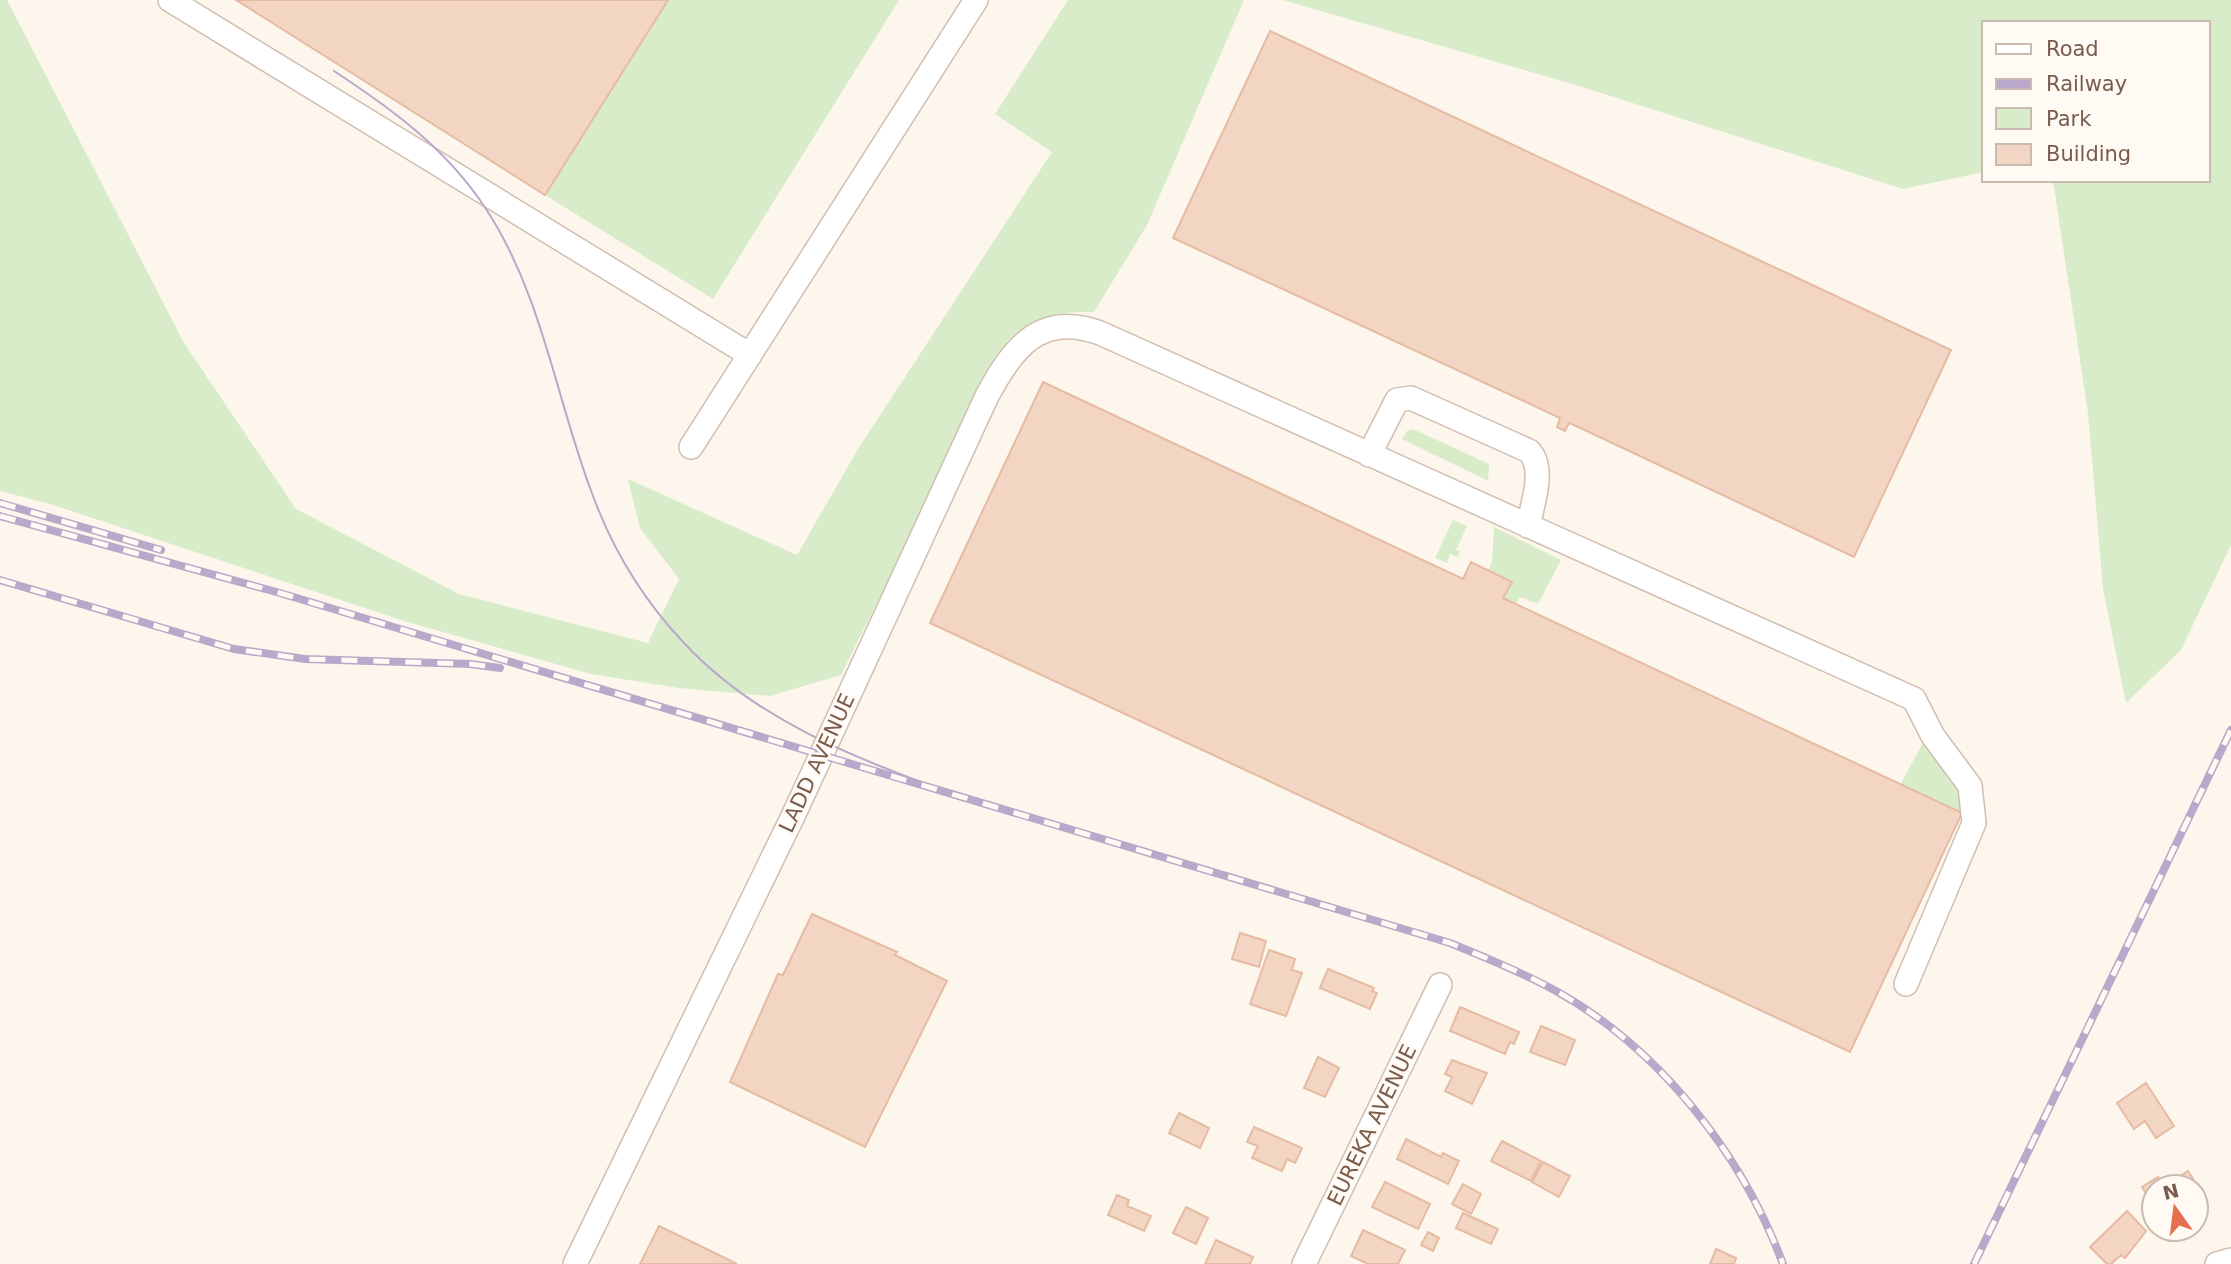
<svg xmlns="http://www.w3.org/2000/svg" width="2231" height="1264" font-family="'DejaVu Sans',sans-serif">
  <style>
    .green { fill: #d8ecc9 }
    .building { fill: #f3d5c3; stroke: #e6bba3; stroke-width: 2 }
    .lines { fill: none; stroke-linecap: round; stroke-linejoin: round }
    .minor-casing { stroke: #d1beb0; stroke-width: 26 }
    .minor { stroke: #fff; stroke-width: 23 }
    .tram { stroke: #b9a8c9; stroke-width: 2 }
    .rail-casing { stroke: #b9a8c9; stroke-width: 8 }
    .rail { stroke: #fffaf3; stroke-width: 5; stroke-dasharray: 16; stroke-linecap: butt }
    .labels { text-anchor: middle; stroke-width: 5; stroke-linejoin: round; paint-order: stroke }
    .street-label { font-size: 21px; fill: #7a5c4d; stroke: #fffaf3 }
  </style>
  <rect width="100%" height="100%" fill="#fdf6ec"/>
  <path class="green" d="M0,0H7L184,343L296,509L459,594L648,643L679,579L640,528L628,479L797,555L858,449L1052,152L995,114L1068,0H1244L1147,225L1094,312C1055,311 1038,316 1007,341L841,675L770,696L679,688L591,674L404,621L50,504L0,491Z
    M668,0H899L713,299L545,195Z
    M1283,0H2231V545L2181,650L2126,703L2103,588L2088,413L2053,180H2208V23H1984V172L1903,189L1576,85Z
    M1413,429L1489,464L1488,481L1402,439L1407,431Z
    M1453,520L1467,526L1456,550L1460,551L1458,557L1450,554L1447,563L1435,558Z
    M1494,527L1561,560L1538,604L1520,597L1516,604L1503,598L1512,582L1488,570L1492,562Z
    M1931,742L1966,803L1962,813L1901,784L1922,744Z"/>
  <path class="building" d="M236,0H668L545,195Z
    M1270,31L1951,350L1854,557L1572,424L1569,423L1565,431L1557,427L1560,418L1173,238Z
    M1043,382L1463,579L1471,562L1512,582L1503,598L1962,813L1850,1052L930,623Z
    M812,914L897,952L895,955L947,981L865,1147L730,1082L778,974L783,975Z
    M1240,933L1266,941L1259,967L1232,959Z
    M1269,950L1295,959L1292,970L1302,973L1286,1016L1250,1004Z
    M1328,969L1374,988L1372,991L1377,993L1370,1009L1320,988Z
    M1460,1007L1519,1032L1514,1044L1510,1042L1505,1054L1450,1031Z
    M1541,1026L1575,1040L1565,1065L1530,1052Z
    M1318,1057L1339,1068L1325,1097L1304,1088Z
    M1452,1060L1487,1073L1472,1104L1445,1091L1452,1077L1445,1074Z
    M2146,1083L2174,1126L2156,1138L2145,1121L2134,1129L2117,1103Z
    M1179,1113L1209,1128L1200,1148L1169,1133Z
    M1254,1127L1302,1148L1295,1163L1287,1159L1282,1171L1252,1158L1258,1146L1247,1142Z
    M1406,1139L1441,1157L1443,1153L1459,1161L1448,1184L1397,1159Z
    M1502,1141L1541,1161L1531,1181L1491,1161Z
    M1543,1162L1570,1176L1559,1197L1532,1182Z
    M2188,1171L2206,1199L2196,1205V1187H2154V1206L2142,1187L2158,1177L2164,1187Z
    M1385,1182L1430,1204L1418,1229L1372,1207Z
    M1463,1184L1481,1194L1471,1214L1452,1204Z
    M1117,1195L1129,1200L1127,1206L1151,1216L1144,1231L1108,1215Z
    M1186,1207L1208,1218L1196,1244L1173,1233Z
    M2127,1211L2146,1231L2125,1258L2121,1255L2111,1264H2107L2090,1247Z
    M1463,1213L1498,1229L1491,1244L1456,1228Z
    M659,1226L686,1239L737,1264H640Z
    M1363,1230L1405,1250L1398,1264H1368L1351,1256Z
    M1428,1232L1439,1238L1433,1251L1421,1245Z
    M1216,1240L1253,1257L1250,1264H1205Z
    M1716,1249L1736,1258L1734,1264H1710Z"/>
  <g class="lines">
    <g class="minor-casing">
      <path id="minor" d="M170,0L750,355
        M691,447L976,0
        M1369,455L1397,400L1411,398L1529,451C1546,469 1532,505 1528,526
        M575,1264L794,814L987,396C1013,348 1040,311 1100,333L1914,699L1933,736L1970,786L1974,823L1906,984
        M1304,1264L1440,985
        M2217,1264L2231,1260"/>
    </g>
    <use href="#minor" class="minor"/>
    <path class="tram" d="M334,71C392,109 447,149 486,209C543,296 556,400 593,496C613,550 645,602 685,644C758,722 857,758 955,795"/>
    <g class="rail-casing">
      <path id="rail" d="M0,503L161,550
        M0,516L280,593L1450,943C1486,958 1522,972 1556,991C1660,1049 1742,1154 1783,1264
        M0,580L234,649L305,659L470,664L500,668
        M1974,1264L2231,730"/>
    </g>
    <use href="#rail" class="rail"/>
  </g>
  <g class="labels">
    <g class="street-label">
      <text transform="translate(817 763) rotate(-65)" y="7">LADD AVENUE</text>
      <text transform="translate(1372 1125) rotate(-64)" y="7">EUREKA AVENUE</text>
    </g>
  </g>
  <rect x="1982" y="21" width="228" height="161" fill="#fffaf3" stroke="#cabbb1" stroke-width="2"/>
  <rect x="1996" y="44" width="35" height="10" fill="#ffffff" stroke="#cabbb1" stroke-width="2"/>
  <text x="2046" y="56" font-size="21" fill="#7a5c4d">Road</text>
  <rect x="1996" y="79" width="35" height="10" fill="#b9a8c9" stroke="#cabbb1" stroke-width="2"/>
  <text x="2046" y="91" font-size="21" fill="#7a5c4d">Railway</text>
  <rect x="1996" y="108" width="35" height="21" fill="#d8ecc9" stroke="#cabbb1" stroke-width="2"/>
  <text x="2046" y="126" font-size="21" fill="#7a5c4d">Park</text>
  <rect x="1996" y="144" width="35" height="21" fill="#f3d5c3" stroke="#cabbb1" stroke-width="2"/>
  <text x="2046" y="161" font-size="21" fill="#7a5c4d">Building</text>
  <g transform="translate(2175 1208) rotate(346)"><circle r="33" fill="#fffaf3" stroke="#cabbb1" stroke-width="2"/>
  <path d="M0-5L12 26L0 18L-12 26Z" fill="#e76f51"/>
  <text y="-10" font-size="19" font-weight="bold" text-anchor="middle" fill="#7a5c4d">N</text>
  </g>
</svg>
